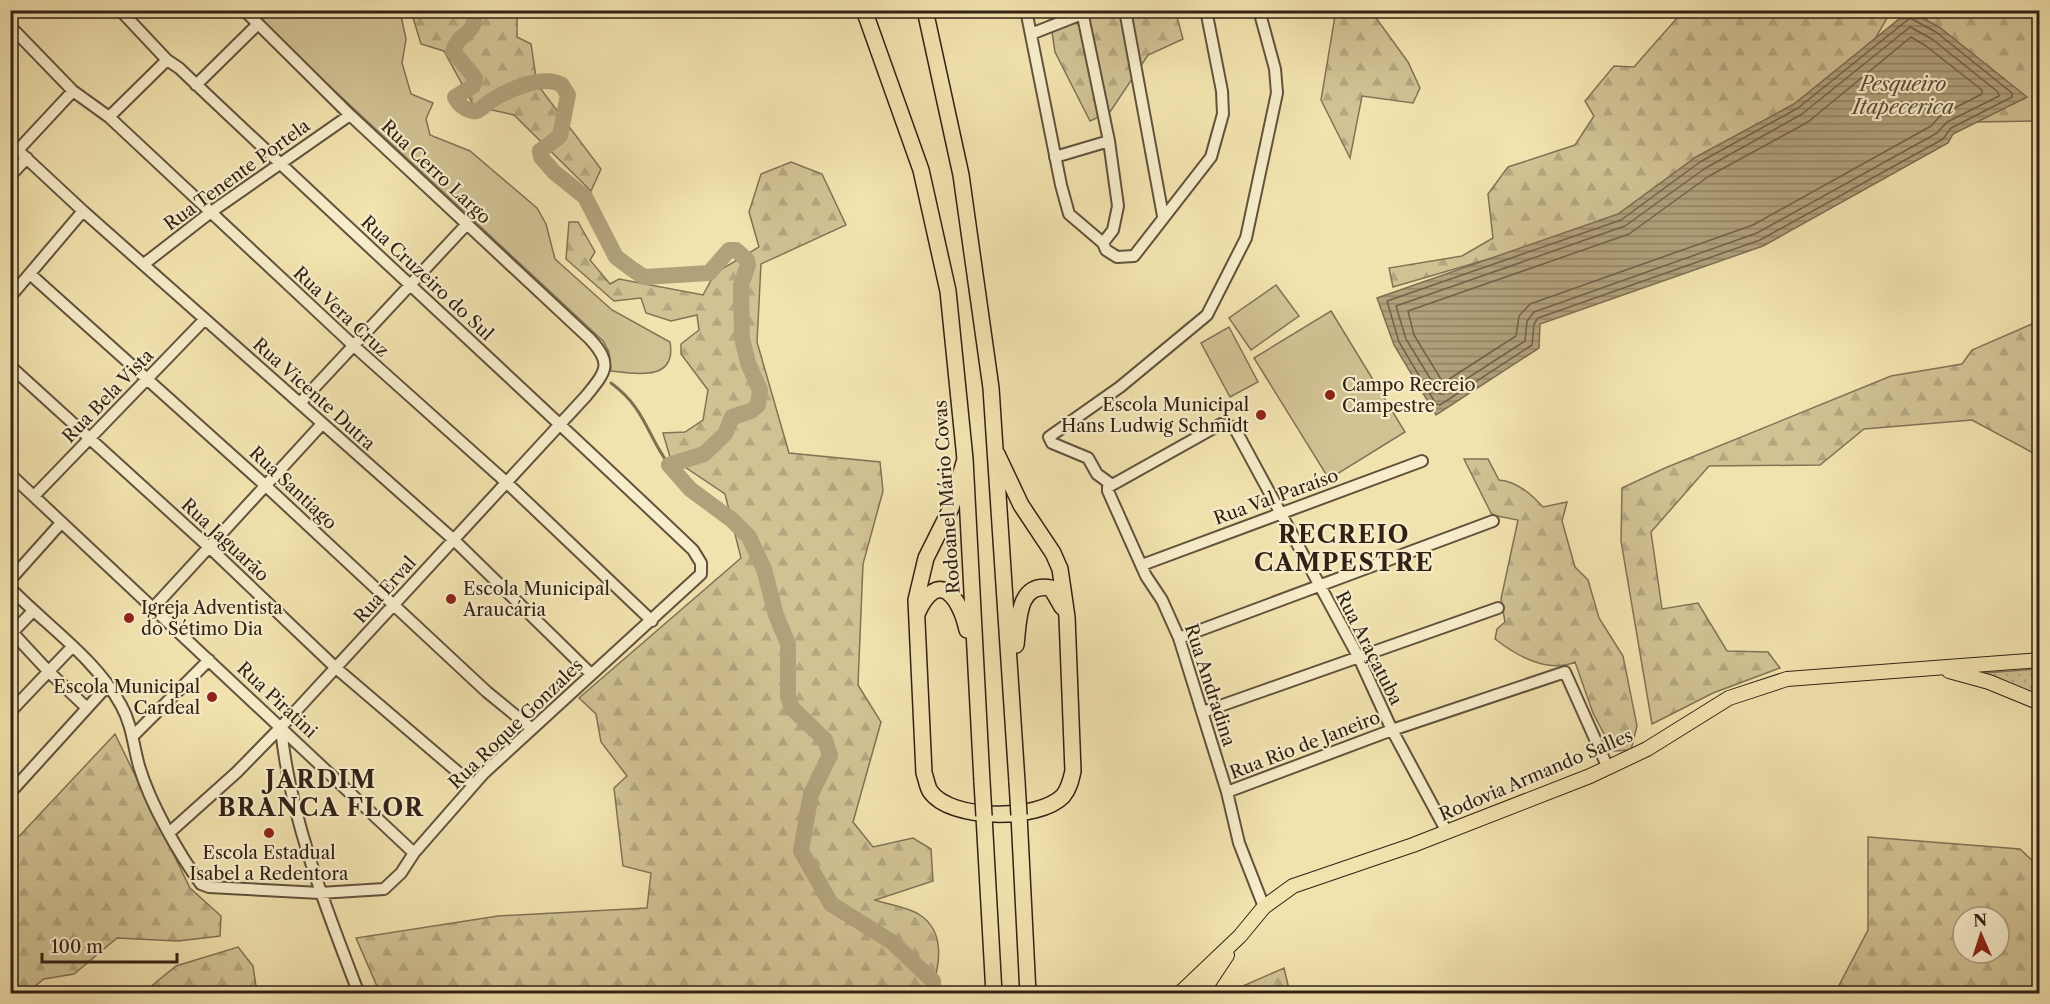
<svg xmlns="http://www.w3.org/2000/svg" width="2050" height="1004" font-family="'Libre Caslon Text',serif">
  <style>
    .grass { fill: url(#grass-dots); stroke: #827256; stroke-width: 1.5 }
    .forest { fill: url(#forest-firs); stroke: #827256; stroke-width: 1.5; fill-rule: evenodd }
    .green { fill: #d1c294; stroke: #827256; stroke-width: 1.5 }
    .water { fill: url(#water-rules); stroke: #7e6e53; stroke-width: 1.5 }
    .lines { fill: none; stroke-linecap: round; stroke-linejoin: round }
    .shore { stroke: #726149; stroke-width: 1.5 }
    .stream { stroke: #7e6e53; stroke-width: 3 }
    .river { stroke: #b1a17b; stroke-width: 16 }
    .minor-casing { stroke: #62523d; stroke-width: 14 }
    .major-casing { stroke: #322117; stroke-width: 16 }
    .highway-casing { stroke: #322117; stroke-width: 18 }
    .minor { stroke: #f7edca; stroke-width: 10 }
    .major { stroke: #f2e3ae; stroke-width: 14 }
    .highway { stroke: #f2e3ae; stroke-width: 15 }
    .highway-bridge-casing { stroke: #322117; stroke-width: 18; stroke-linecap: butt }
    .highway-bridge { stroke: #f2e3ae; stroke-width: 15 }
    .poi-dot { fill: #8f2418; stroke: #f7edca; stroke-width: 2 }
    .labels { text-anchor: middle; stroke-width: 4.5; stroke-linejoin: round; paint-order: stroke }
    .street-label { font-size: 18px; fill: #322117; stroke: #f7edca }
    .poi-label { font-size: 18px; fill: #322117; stroke: #f7edca; text-anchor: start }
    .water-label { font-size: 20px; font-style: italic; fill: #5e4e3a; stroke: #f7edca }
    .district-label { font-size: 24px; font-weight: bold; letter-spacing: 1.5px; fill: #322117; stroke: #f7edca }
  </style>
  <defs>
    <pattern id="grass-dots" width="8" height="8" patternUnits="userSpaceOnUse" patternTransform="scale(1.5)"><rect width="8" height="8" fill="#d1c294"/><path d="M2 2h.1M6 6h.1" fill="none" stroke="#b4a67f" stroke-width="1.8" stroke-linecap="round"/></pattern>
    <pattern id="forest-firs" width="22" height="20" patternUnits="userSpaceOnUse" patternTransform="scale(1.5)"><rect width="22" height="20" fill="#d1c294"/><path d="M5 1l3.5 6h-7zM16 11l3.5 6h-7z" fill="#b4a67f"/></pattern>
    <pattern id="water-rules" width="6" height="5" patternUnits="userSpaceOnUse" patternTransform="scale(1.5)"><rect width="6" height="5" fill="#b1a17b"/><path d="M0 2.5h6" fill="none" stroke="#918364"/></pattern>
  </defs>
  <rect width="100%" height="100%" fill="#f2e3ae"/>
  <filter id="stains"><feTurbulence type="fractalNoise" baseFrequency=".00333" numOctaves="4"/><feColorMatrix values="0 0 0 0 .2 0 0 0 0 .09 0 0 0 0 .02 0 0 0 .5 -.17"/></filter>
  <radialGradient id="worn" r=".72"><stop offset=".6" stop-color="#630" stop-opacity="0"/><stop offset="1" stop-color="#630" stop-opacity=".3"/></radialGradient>
  <path class="grass" d="M2039,669V697L1984,673Z"/>
  <path class="forest" d="M411,11H517V37L531,44L537,84L601,169L591,191L514,115L474,106L444,51L421,44Z
    M1049,11H1186L1177,17L1183,39L1148,55L1110,112L1090,121L1055,52Z
    M1333,11H1385L1376,18L1408,62L1420,88L1413,103L1362,96L1350,158L1321,100L1335,16Z
    M1673,11H1891L1853,77L1698,173L1556,247L1516,251L1393,287L1389,268L1462,256L1493,238L1488,194L1508,167L1575,145L1594,116L1585,101L1614,66L1634,67L1678,17Z
    M1927,11H2039V121L1975,122L1926,37Z
    M791,162L822,174L846,225L761,264L757,342L789,453L880,462L883,491L863,564L858,685L881,722L853,822L873,847L913,838L931,849L933,881L875,900C889,905 908,907 920,915C947,933 939,968 931,993H380L356,938L498,916L647,908L651,873L623,866L614,788L627,776L601,742L596,714L579,698L741,558L725,494L670,457L663,433L685,432L703,420L708,390L681,354V344L699,330L697,315L671,321L646,313L641,298L614,301L566,259L569,222H578L595,252L590,260L610,284L619,279L703,295L715,273L759,247L749,212L761,174Z
    M2039,321V453L2035,454L1972,420L1864,429L1820,465L1709,466L1651,532L1662,609L1698,603L1727,651L1768,652L1780,668L1713,693L1652,724L1621,541L1622,488L1665,468L1891,376L1962,364L1972,350Z
    M1464,459H1488L1499,480C1518,482 1531,494 1543,507L1567,502L1562,521L1575,567L1588,580L1599,618L1623,656L1637,726L1631,750L1613,751L1593,713L1575,662C1547,674 1517,656 1495,639L1497,629L1505,622L1501,599L1518,520L1492,515Z
    M115,734L190,888L221,916L220,936L178,941L117,938L74,974L44,979L26,993H11L10,846Z
    M1868,837L2020,849L2039,867V993H1835L1868,930ZM1963,917H1999V953H1963Z
    M238,947L253,966L257,993H143L176,966Z
    M1284,968L1290,993H1227Z"/>
  <path class="green" d="M249,11H400L406,39L402,63L411,94L433,103L426,119L430,135L470,151L537,208L546,224L555,259L612,310L670,342C677,382 635,374 611,371L609,352L603,341Z
    M1276,285L1299,316L1251,350L1229,318Z
    M1331,311L1405,432L1329,479L1254,358Z
    M1229,327L1258,382L1230,397L1201,343Z"/>
  <path class="water" d="M1909,11L1939,27L2027,97L1953,134L1948,143L1763,246L1540,324L1539,348L1436,415L1394,345L1377,298L1618,214L1696,157L1794,104Z"/>
  <g class="lines">
    <path class="shore" d="M1910,18L1936,32L2012,93V97L1951,128L1943,139L1760,240L1538,318L1534,324L1532,345L1440,405L1436,404L1399,342L1387,301L1621,220L1700,162L1798,108Z
      M1910,27L1932,39L1998,92L1999,96L1947,122L1937,133L1757,233L1534,312L1527,321L1525,341L1443,394L1439,393L1406,339L1396,306L1625,226L1704,169L1802,114Z
      M1911,37L1926,46L1982,90V94L1941,115L1931,126L1753,225L1530,304L1519,316L1516,336L1446,381H1442L1414,335L1408,311L1629,234L1709,176L1808,122Z"/>
    <path class="stream" d="M611,383C645,408 646,433 669,465"/>
    <path class="river" d="M474,10C478,36 459,31 453,51L475,78L473,86L455,97C458,104 468,113 477,111C482,109 487,103 492,100C510,89 543,74 562,85L568,95L560,136L540,151L541,157L554,172L585,197L616,257L632,269L644,277L709,273L729,250H736L747,260L748,265L741,285L742,338L748,363L760,390L758,405L751,411L732,417L725,434L704,454L669,465L690,489L732,520L749,537L764,569L776,615L788,644V697L792,708L825,740L830,755L811,794L801,851L831,904L892,942L933,981V994"/>
    <g class="minor-casing">
      <path id="minor" d="M1026,10L1061,185L1069,214L1103,243L1106,250L1117,257L1134,256L1211,157L1223,114L1222,91L1206,10
        M1125,10L1163,216
        M1083,16L1109,141L1118,206L1113,230L1103,243
        M10,26L73,91L109,117L354,346L506,482L652,621
        M1031,34L1092,10
        M196,85L258,24
        M109,117L167,60
        M10,143L83,211L454,540L591,674
        M18,150L73,91
        M1055,157L1109,141
        M10,176L27,158
        M144,264L211,212L350,115
        M30,274L266,486L487,692L531,728
        M10,297L83,211
        M10,366L209,547L336,668L473,785
        M300,403L467,224
        M10,474L414,853
        M1112,485L1097,474L1088,458L1052,443L1049,437L1120,387L1207,315L1246,238L1277,93L1275,69L1259,10
        M34,496L205,319
        M1142,565L1422,461
        M10,580L61,523
        M10,588C47,626 95,658 121,705C132,725 133,744 139,766C150,803 178,853 201,884L209,887L320,893L384,889L401,873L414,853L484,773L701,574V563L693,550C523,388 349,230 179,68L167,60L120,10
        M154,607L322,424
        M10,630L49,672L87,708
        M10,635L33,611
        M1179,638L1493,521
        M10,712L72,647
        M1203,712L1498,608
        M281,727C289,816 327,911 359,994
        M134,735L209,660
        M1227,792L1392,730L1565,672L1608,768
        M10,793L108,685
        M170,832L237,772L281,727L587,395C606,371 613,364 590,339L350,115L244,10
        M1264,907L1239,843L1227,792L1179,638L1162,600L1146,576L1108,491V487L1112,485L1221,424L1234,427L1359,658L1392,730L1447,832"/>
    </g>
    <g class="major-casing">
      <path id="major" d="M1949,671L1989,682L2040,703
        M1179,994L1240,936L1264,907L1293,886L1413,845L1590,776L1647,749L1729,698L1787,679L2040,660
        M1201,994L1227,955"/>
    </g>
    <g class="highway-casing">
      <path id="highway" d="M864,10L921,170L948,291L965,459L982,782
        M925,10L961,175L991,388L1017,782
        M965,459L951,508L926,558L916,600L924,773C926,778 927,786 930,791C950,821 1039,821 1063,796C1069,789 1071,780 1073,771L1067,617L1060,569L1053,553L1021,505L997,454
        M917,614C938,567 960,597 967,630
        M1016,645C1019,621 1017,582 1051,588L1062,607
        M1019,815L1028,994
        M984,816L994,994"/>
    </g>
    <use href="#minor" class="minor"/>
    <use href="#major" class="major"/>
    <use href="#highway" class="highway"/>
    <g class="highway-bridge-casing">
      <path id="highway-bridge" d="M982,782L984,816
        M1017,782L1019,815"/>
    </g>
    <use href="#highway-bridge" class="highway-bridge"/>
  </g>
  <g class="poi-dot">
    <circle cx="1330" cy="395" r="6"/>
    <circle cx="1261" cy="415" r="6"/>
    <circle cx="451" cy="599" r="6"/>
    <circle cx="129" cy="618" r="6"/>
    <circle cx="212" cy="697" r="6"/>
    <circle cx="269" cy="833" r="6"/>
  </g>
  <g class="labels">
    <g class="street-label">
      <text transform="translate(436 172) rotate(43)" y="6">Rua Cerro Largo</text>
      <text transform="translate(237 175) rotate(-36)" y="6">Rua Tenente Portela</text>
      <text transform="translate(427 278) rotate(43)" y="6">Rua Cruzeiro do Sul</text>
      <text transform="translate(341 312) rotate(43)" y="6">Rua Vera Cruz</text>
      <text transform="translate(314 394) rotate(42)" y="6">Rua Vicente Dutra</text>
      <text transform="translate(108 396) rotate(-46)" y="6">Rua Bela Vista</text>
      <text transform="translate(293 488) rotate(43)" y="6">Rua Santiago</text>
      <text transform="translate(947 497) rotate(-94)" y="6">Rodoanel Mário Covas</text>
      <text transform="translate(1276 497) rotate(-20)" y="6">Rua Val Paraíso</text>
      <text transform="translate(225 540) rotate(43)" y="6">Rua Jaguarão</text>
      <text transform="translate(385 590) rotate(-48)" y="6">Rua Erval</text>
      <text transform="translate(1369 648) rotate(63)" y="6">Rua Araçatuba</text>
      <text transform="translate(1210 685) rotate(72)" y="6">Rua Andradina</text>
      <text transform="translate(277 700) rotate(43)" y="6">Rua Piratini</text>
      <text transform="translate(516 724) rotate(-44)" y="6">Rua Roque Gonzales</text>
      <text transform="translate(1305 745) rotate(-21)" y="6">Rua Rio de Janeiro</text>
      <text transform="translate(1536 775) rotate(-23)" y="6">Rodovia Armando Salles</text>
    </g>
    <g class="poi-label">
      <text x="1342" y="391">Campo Recreio<tspan x="1342" dy="21">Campestre</tspan></text>
      <text x="1249" y="411" text-anchor="end">Escola Municipal<tspan x="1249" dy="21">Hans Ludwig Schmidt</tspan></text>
      <text x="463" y="595">Escola Municipal<tspan x="463" dy="21">Araucária</tspan></text>
      <text x="141" y="614">Igreja Adventista<tspan x="141" dy="21">do Sétimo Dia</tspan></text>
      <text x="200" y="693" text-anchor="end">Escola Municipal<tspan x="200" dy="21">Cardeal</tspan></text>
      <text x="269" y="859" text-anchor="middle">Escola Estadual<tspan x="269" dy="21">Isabel a Redentora</tspan></text>
    </g>
    <g class="water-label">
      <text x="1903" y="91">Pesqueiro<tspan x="1903" dy="23">Itapecerica</tspan></text>
    </g>
    <g class="district-label">
      <text x="1344" y="543">RECREIO<tspan x="1344" dy="28">CAMPESTRE</tspan></text>
      <text x="321" y="788">JARDIM<tspan x="321" dy="28">BRANCA FLOR</tspan></text>
    </g>
  </g>
  <rect width="2050" height="1004" fill="none" stroke="#f2e3ae" stroke-width="36"/>
  <rect x="12" y="12" width="2026" height="980" fill="none" stroke="#322117" stroke-width="3"/>
  <rect x="18" y="18" width="2014" height="968" fill="none" stroke="#322117" stroke-width="1.5"/>
  <g transform="translate(1981 935) rotate(357)"><circle r="28" fill="#f7edca" stroke="#a89b82" stroke-width="1.5"/>
  <path d="M0-4.5L10 22L0 15L-10 22Z" fill="#8f2418"/>
  <text y="-9" font-size="16" font-weight="bold" text-anchor="middle" fill="#322117">N</text>
  </g>
  <path d="M42 953v9h135v-9" fill="none" stroke="#322117" stroke-width="3"/>
  <text x="51" y="953" font-size="18" fill="#322117" stroke="#f7edca" stroke-width="4.5" paint-order="stroke">100 m</text>
  <rect width="100%" height="100%" filter="url(#stains)"/>
  <rect width="100%" height="100%" fill="url(#worn)"/>
</svg>
